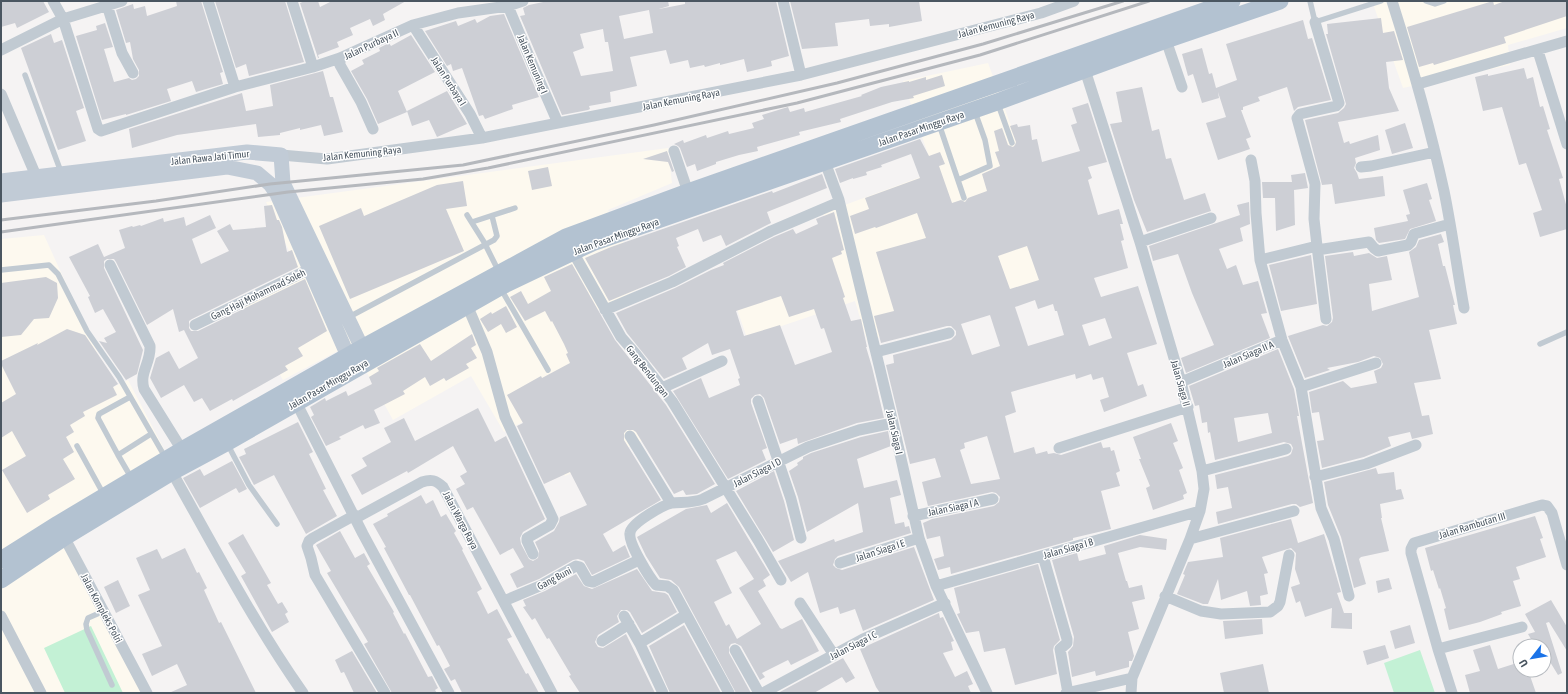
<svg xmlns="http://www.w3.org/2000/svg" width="1568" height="694" font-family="'Asap Condensed',sans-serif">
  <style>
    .commercial { fill: #fdf9ef }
    .green { fill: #c3f1d5 }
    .building { fill: #cdcfd5; fill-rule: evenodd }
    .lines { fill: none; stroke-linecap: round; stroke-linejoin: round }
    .service { stroke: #c1cad2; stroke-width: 5.5 }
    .minor { stroke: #c1cad2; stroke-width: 11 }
    .secondary { stroke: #c1cbd6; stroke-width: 15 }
    .primary { stroke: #b3c2d1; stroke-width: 17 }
    .rail { stroke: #b5b8bd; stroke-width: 3 }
    .labels { text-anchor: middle; stroke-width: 3; stroke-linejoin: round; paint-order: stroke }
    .street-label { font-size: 10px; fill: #4a5661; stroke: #fff }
  </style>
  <rect width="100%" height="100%" fill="#f5f3f3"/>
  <path class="commercial" d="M1372,1H1567V28L1508,45L1510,65L1403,88Z
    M988,63L1065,272L974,310L867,341L855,301L747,338L731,292L834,253L823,213L934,172L903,81Z
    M668,148L672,183L608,210L644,286L586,316L648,438L565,476L532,417L504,432L471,376L393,420L351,344L283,380L238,300L298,270L266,202Z
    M44,235L113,387L128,380L164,449L169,481L66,542L141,693H1V239Z"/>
  <path class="green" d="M91,626L123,693H65L44,648Z
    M1420,650L1435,693H1394L1384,663Z"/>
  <path class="building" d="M1,1H43L49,12L17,28L15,23L1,27Z
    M176,1H201L223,72L220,73L223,84L196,92L192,81L167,89L171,101L126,115V114L102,120L76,36L97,30L96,26L105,23L113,47L104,49L114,82L129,78L132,80L136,79L139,76V70L133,59L130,42L126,43L116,10L133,4L134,9L145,6L147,16L177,6Z
    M215,1H285L304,62L249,76L246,64L236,68Z
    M305,1H318L320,7L332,1H406L383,14L385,20L373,26L370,19L350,28L353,35L337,42L339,47L318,55L319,58H318L300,3Z
    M548,1H668L669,6L659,9L685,4V1H776L789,56L771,61L772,66L747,72L744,59L720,65V63L705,67L704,65L690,68L688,60L670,64L666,50L630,57L637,86L610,92L611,102L589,106L590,109L588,110L562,115L520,16L525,15L523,8L529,5ZM649,10L653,33L624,39L619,16ZM603,29L605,42H608L613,71L581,76L573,52L584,48L580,34Z
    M790,1H864V2L919,1L922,21L889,27V24L870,26L869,19L835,23L838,46L802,49Z
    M1493,1L1494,5L1505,1H1567V16L1504,37L1506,43L1434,65L1433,63L1419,67L1407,27Z
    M504,14L539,97L512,105L513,109L485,119L483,115L479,116L462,68L453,71L451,64L447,66L425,31L456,21L458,26L475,19L477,23L490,16Z
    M1381,18L1383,33L1394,31L1403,60L1386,62L1389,88L1399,111L1338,122L1344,143L1349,141L1350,144L1378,135L1380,150L1355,158L1356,163L1354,168L1357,173L1359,179L1383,176L1385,196L1335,204L1332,184L1322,185L1305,120L1338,113L1344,108L1346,104L1326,34H1328L1327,24Z
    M1303,20L1308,39L1312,38L1331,100L1298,107L1294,111L1287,87L1258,97L1260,101L1243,107V110H1241L1251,137L1246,139L1250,149L1218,160L1206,123L1226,117L1218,92L1219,98L1202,103L1193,74L1188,76L1182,54L1202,48L1209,74L1212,73L1216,88L1237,80L1226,44Z
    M51,34L54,43L62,40L84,108L76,111L86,141L58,150L21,48Z
    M411,35L435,72L398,91L407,112L378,124L367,99L351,71L364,64L362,60L380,51L379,48L389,43L391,46Z
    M1524,68L1527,79L1533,77L1540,107L1543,106L1550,129L1547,130L1563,178L1559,179L1567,208V229L1540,237L1533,213L1542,210L1526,163L1519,165L1502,107L1483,111L1475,77L1488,74V76Z
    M323,71L330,97H333L343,132L324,136L321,125L300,130V128L280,133V135L258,137L256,124L177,135L132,148L129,129L242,93L246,111L273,106L270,85Z
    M942,75L945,86L913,96L914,98L892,102L840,119L841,122L799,132L800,135L757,147L758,151L739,155L716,162V164L697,171L695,164L687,167L680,148L678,146L674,144L683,140L684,143L706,135L707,138L728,131L729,134L754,128L752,123L764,119L762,115L788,107L790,112L804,108L805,112L862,96L861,95L881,87L909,81V82L926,77V80Z
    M1142,87L1152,131L1159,129L1166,159L1171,158L1184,200L1205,193L1211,211L1147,232L1134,200L1110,124L1122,122L1116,92Z
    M447,91L467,124L437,137L429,120L412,126L407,111Z
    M1088,103L1107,162L1088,167L1092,178L1088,180L1098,215L1119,209L1123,224H1120L1124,240L1121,241L1128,268L1094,278L1101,297L1138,286L1157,344L1127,353L1138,386L1143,384L1147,396L1104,412L1100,400L1109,397L1103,377L1093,380L1091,374L1076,379L1075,374L1011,392L1016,412L1005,416L1014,453L1034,447L1036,454L1047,451L1048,454L1054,453L1061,455L1101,442L1103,448L1110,447L1111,451L1114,450L1120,471L1116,473L1120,486L1101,491L1111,529L1073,538V540L951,574L950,567L938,570L934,559L944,556L940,536L927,539L923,523L932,519L994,506L999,502L1000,497L996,493L992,492L928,506L922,482L941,477L935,458L910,464L886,365L894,363L893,355L951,340L956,335V331L951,326H947L881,343L874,316L894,311L876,252L926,238L917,213L876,228L875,227L855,234L850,216L869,209L865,198L920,178L911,154L881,165L882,167L866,172L867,175L853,179V178L840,183L835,169L920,139L929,156L940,152L945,164L939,166L952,203L961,200L965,202L968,198L987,191L982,174L1000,166L995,152L999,151L994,131L1002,128L1008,145L1013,147L1015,145L1016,142L1010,126L1017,124L1018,127L1030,125L1032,140L1037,139L1042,162L1080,151L1071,125L1077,123L1072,108ZM1027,246L1039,280L1010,289L998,256ZM1035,300L1038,309L1053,304L1055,311H1057L1064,335L1028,346L1015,307ZM990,315L1000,346L972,355L961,324ZM1105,318L1112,338L1089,346L1082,325ZM987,436L1000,479L971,484L960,450L965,448L964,443Z
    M1405,123L1413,148L1392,154L1385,130Z
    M667,151L674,171L672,172L668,162L643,159Z
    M548,167L552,186L532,190L528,171Z
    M1305,173L1308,188L1294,190L1295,225L1276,231L1275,198H1263L1262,182H1292L1291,175Z
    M822,174L827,188L767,212L771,223L726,246L721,235L703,242L698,229L676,238L679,246L677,247L686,267L669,276L609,301L585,258L611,247L772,191L773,193Z
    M463,181L467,206L446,209L464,251L350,299L319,226L361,208L364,216L437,185Z
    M1427,183L1432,199L1429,200L1436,221L1410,229L1405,239L1379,243L1376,240L1374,228L1408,221L1406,215L1410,214L1403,190Z
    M1249,202L1250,224L1240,228L1243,241L1219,249L1227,269L1236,265L1243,285L1258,281L1267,313L1261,314L1270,338L1186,373L1181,358L1214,345L1192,293L1178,254L1153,261L1149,246L1240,215L1237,205Z
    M272,205L277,220H279L282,227L287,252L292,250L298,267L192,319L189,321V328L191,331H198L305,279L327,331L298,348L303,356L285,366L288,370L233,401L232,399L210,411L202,398L194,402L184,385L161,398L150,378L156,358L169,351L179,369L198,358L184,330L179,332L173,309L147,325L116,262L114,259H107L104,261V268L143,350L137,374L126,380L99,341L107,343L104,338L116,332L103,309L95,313L88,297L90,296L69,257L98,244L104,257L125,248L119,230L132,226L133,227L140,225L141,226L163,218L164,222L184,217L186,226L210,215L216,228L192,239L201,264L229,251L217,231L230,224L233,230L266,227L264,206Z
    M834,212L844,250L841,251L842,254L832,258L845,297L843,298L851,321L861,319L867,347H866L872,367L884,418L857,423L798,444L797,438L780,444L764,398L760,394L755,395L751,399V403L767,448L762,450L766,460L728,479L673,391L701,378L709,398L740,385L738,379L740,378L730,349L712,355L708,343L682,358L687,369L664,379L627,333L616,313L675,288L711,270L724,265L723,263L774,237L793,229L796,234L818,224L816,219ZM781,296L789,317L814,309L821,329L824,328L832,352L795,365L780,325L744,336L736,311Z
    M1441,234L1444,242L1438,244L1443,266H1445L1455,305H1453L1457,324L1429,330L1441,379L1414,383L1422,416L1429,415L1433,434L1412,439L1410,432L1388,437L1391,446L1364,457L1322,468L1317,441L1324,440L1319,412L1312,413L1309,392L1343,381L1351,388L1377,383L1374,371L1381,368L1383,364L1380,358L1374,356L1358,362L1327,368L1330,370L1305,378L1288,336L1323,325L1327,326L1332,322L1333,318L1325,256L1353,252L1354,256L1369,253L1377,258L1387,256L1392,280L1369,284L1372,311L1419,297L1409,252L1416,247L1419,240Z
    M1311,255L1317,304L1281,311L1269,265Z
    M572,264L615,340L666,405L715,484L697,494L686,495L683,490L674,494L636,432L633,430H627L624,433V440L661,500L603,534L613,552L625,545L630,557L592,575L584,561L578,559L573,560L539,579L517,588L510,574L524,567L513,548L500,555L473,507L467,510L456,489L465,484L460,476L467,472L453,446L408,473L407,471L362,495L351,475L367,466L362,458L391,442L384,428L404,418L415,441L478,408L495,442L506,436L545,519L523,532L520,538L521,544L529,559L533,561L538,558L539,551L535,542L554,531L559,522L560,517L587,505L570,472L544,484L517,426L523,423L507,395L541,376L542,378L570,363L566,354L568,353L564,344L552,321L551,322L545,311L525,321L510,297L521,291L528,304L551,291L544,277Z
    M46,277L57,283L58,298L49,318L34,319L21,335L1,337V283Z
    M506,306L517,327L506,333L501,324L488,332L480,319L491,312L492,314Z
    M67,329L85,335L118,384L113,387L117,395L83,412L85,416L70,425L74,432L66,437L74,452L63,459L75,479L48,495L50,499L27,513L2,470L26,456L12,431L1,438V403L16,394L1,364V361L38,343L37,345Z
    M472,334L476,345L471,348L477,358L466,364L469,368L446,381L444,378L430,386L425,377L403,391L405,394L374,410L380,423L365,429L363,425L339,437L341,439L326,446L311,417L314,415L310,407L325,398L326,401L346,391L348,396L372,384L369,377L379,371L377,368L420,344L431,361Z
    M1278,349L1294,389L1299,416H1297L1313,503L1300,507L1296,504H1292L1218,524L1216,512L1232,508L1228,487L1217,489L1215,475L1288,456L1291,454L1293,448L1291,444L1284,442L1215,460L1210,432L1208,433L1207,422L1202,423L1199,405L1195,406L1189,386ZM1268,413L1272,433L1238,442L1234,418Z
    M298,422L313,452L309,454L326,489L323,490L337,516L306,534L274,475L254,485L239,457L246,454L244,449Z
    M1171,423L1178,441L1173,443L1183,468L1179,470L1187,493L1183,495L1184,499L1153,510L1146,488L1150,486L1139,459H1141L1133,437Z
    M888,431L891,446L857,459L864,488L897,480L901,495L890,498L895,524L904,522L905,527L909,526L911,533L838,556L835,559L833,565L836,568L842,570L914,547L934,600L863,631L855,609L840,614L838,607L820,613L808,572L791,582L778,561L834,539L835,542L863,532L858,503L807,532L798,497L789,471L798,465L797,463L803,459V457L811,453L861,437Z
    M232,461L247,489L239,493L236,488L200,508L183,478L200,469L204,476Z
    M1376,468L1378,474L1394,472L1396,490L1401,489L1404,499L1380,504L1382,518H1381L1389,551L1361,557L1359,559L1366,584L1354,588L1341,537L1328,505L1324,482Z
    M774,471L784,501L794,540L773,552L736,491Z
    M421,495L426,504L433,500L441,517L446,514L456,531L454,533L463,549L462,550L482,589L477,592L488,614L497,609L512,637L507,639L526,674L528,673L539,693H462L455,679L451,681L444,669L450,666L439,645L437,646L410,595H409L384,548L386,547L373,524L388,516L387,514Z
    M727,503L770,575L763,580L766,586L758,591L780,628L782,629L802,619L819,651L791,665L788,660L762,673L765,677L760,680L741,646L735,643L731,644L729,647V653L751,693H736L679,587L671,580L660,578L646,556L637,537L686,509L707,505L711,513ZM736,551L754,579L739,588L761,624L737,639L729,624L726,626L714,602L732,593L716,560Z
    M1535,516L1543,538L1540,539L1546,557L1516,567L1520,579L1513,581L1521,606L1501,612L1502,614L1480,622L1449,630L1444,609L1446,608L1440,588L1439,589L1433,570L1431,571L1425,548Z
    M1291,519L1298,543L1324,534L1341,592L1337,593L1344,613H1352V629L1331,628L1332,608L1305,617L1300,601L1296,603L1291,587L1300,584L1295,569L1296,553L1291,548L1262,557L1268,573L1264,574L1268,594L1260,596L1261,605L1250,606L1247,591L1221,600L1218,579L1208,604H1203L1177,594L1185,575L1183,574L1188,562L1223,557L1220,538Z
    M340,531L355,558L364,553L370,564L367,566L394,612L393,613L404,634L405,633L428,677L432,676L438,688L435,690L437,693H392L364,644L368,642L327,573L331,571L316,545Z
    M243,534L271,583L267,585L278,604L282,602L288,612L285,614L289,622L272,632L241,576L246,573L228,543Z
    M1140,535L1167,539L1166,550L1140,547L1118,553L1126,581H1127L1129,588L1142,585L1145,599L1132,602L1139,629L1128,632L1134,656L1132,661H1129V667L1096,676L1095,671L1072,677L1068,652L1073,646L1074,637L1052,560L1077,553L1079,561L1106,554L1104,546Z
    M185,548L197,573L199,572L207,588L204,590L219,623L221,622L256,693H169L187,685L177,664L152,676L142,654L162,646L138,595L150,590L136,558L157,549L162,559Z
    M1038,564L1060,640L1054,646L1053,650L1057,674L1015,685L1005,648L984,652L979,631L966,633L957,614L960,613L954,588Z
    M637,569L652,591L665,593L668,595L677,612L642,633L630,612L627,610H621L617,616L619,622L598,635L595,642L598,647L603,648L626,634L655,693H580L569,676L571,675L549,638L547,639L535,618L532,620L523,607L526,606L523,600L545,591L576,574L584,586L592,589Z
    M1389,578L1392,589L1378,593L1376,581Z
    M118,580L130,606L116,613L104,587Z
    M1551,600L1567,627V651L1549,622L1546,623L1562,673L1558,675L1544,652V646H1540L1539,644L1535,646L1528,634L1535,632L1525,614Z
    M939,613L940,618L943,617L954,641L951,642L953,650L943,653L955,677L967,671L973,684L968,686L971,693H880L876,687L860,649Z
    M1262,619L1263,634L1225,639L1223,621Z
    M684,625L721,693H670L649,646Z
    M1410,625L1415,643L1395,649L1390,631Z
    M1385,645L1389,658L1367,665L1363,651Z
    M1490,645L1498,669L1520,662V670H1528L1536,693H1470L1465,675L1480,671L1473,650Z
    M352,651L377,693H354L344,672L341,673L335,660Z
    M843,658L855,678L846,683L842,677L814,693H778Z
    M1263,664L1269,693H1224L1220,673Z"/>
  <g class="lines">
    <path class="service" d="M1310,1L1315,22L1381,1
      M1426,1L1435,4L1444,1
      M25,75L61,172
      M998,104L1012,143
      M939,124L964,198
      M958,180L990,166L985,140L975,112
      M467,215L484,242L499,272
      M472,222L515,208
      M1,270L49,265L58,274L87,331L119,377L165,457
      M501,289L548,370
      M349,317L494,240L497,236L492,216
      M1540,344L1567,332
      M130,397L99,414L98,418L118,455L151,434
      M228,445L249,485L277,524
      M77,446L104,495
      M118,455L132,479
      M104,611L88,618L86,624L87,630L112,685"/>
    <path class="minor" d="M53,1L63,19L98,129L101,131L235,87L313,67L340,58L413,25L458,13L508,6L523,1
      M208,1L235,87
      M292,1L313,67
      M508,1V6L531,61L558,123
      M783,1L801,75
      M1392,1C1412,64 1430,127 1444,191C1452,230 1457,269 1464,308
      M107,5L122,53L133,73
      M413,25L470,114L482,138
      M1166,40L1182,87
      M1,50L63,19L122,1
      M1538,51L1567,144
      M340,58V65L361,102L373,129
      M1085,70L1140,242L1181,382L1202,471L1204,489L1200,511L1190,539L1132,678L1131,693
      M1418,84L1567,41
      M1,94L39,183
      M674,151L688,192
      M281,155L327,159L482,138L801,75L1041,13L1074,1
      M1251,160L1255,181L1256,213L1260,260L1282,340L1301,387L1321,508L1334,539L1349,596
      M825,162L839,200L893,423L919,538L936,586L987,693
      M1361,167L1371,166L1435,152
      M1140,242L1211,218
      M1317,246L1326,319
      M1317,250L1369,242L1374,248L1378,251L1408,245L1411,242L1414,234L1450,224
      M573,252L621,337L635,353L672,401L758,540L781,580
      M1260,260L1317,246L1314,219L1315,184L1297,118L1300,114L1336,106L1339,103L1315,22
      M110,265L150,346C151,363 139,372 144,389L182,450
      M467,305L487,352L505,417L553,519L550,525L527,538V541L533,554
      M605,310L672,282L771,231L839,202
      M195,325L316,266
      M876,352L949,333
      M1181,382L1282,340
      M1301,387L1376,363
      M662,388L722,361
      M758,401L791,499L801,538
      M296,402L363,534L449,693
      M630,436L671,503
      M1059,448L1188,407
      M1202,471L1286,449
      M172,472C214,547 254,623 303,693
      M1315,477L1366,464L1416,445
      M355,515L313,538L309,541L307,546L311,558L315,575L385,693
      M913,516L993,499
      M356,518L422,482C431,479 436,480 443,487L552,693
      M62,533L147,693
      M1190,539L1294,511
      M1043,556L1067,639V643L1060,649L1068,693
      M840,563L919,538
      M936,586L1200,511
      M1165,596L1201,611L1221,614L1270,612L1278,606L1280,602L1289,555
      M504,601L542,585L576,566L580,567L588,581L593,582L639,560
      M800,603L834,655
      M1,616L41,693
      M624,616L640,644L663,693
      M602,641L629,624
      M640,644L643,641L686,615
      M1438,649L1522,627
      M735,650L759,693
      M729,693L673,590L667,586L656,585C649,577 628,543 630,533C631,523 663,505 672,503C683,502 693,503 703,499L808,447L859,430L893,423
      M763,693L863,639L945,603
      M1066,693L1132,678
      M1452,693L1438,649L1411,553V549L1414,543L1542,505L1547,506L1552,513L1567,565"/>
    <path class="secondary" d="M1,181L247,152L281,155L283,183L362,348
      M1,195L227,167L257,173L270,184L277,194L348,356"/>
    <path class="primary" d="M1,560L58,524L182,450L362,348L566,237L688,192L1232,1
      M1,580L65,537L172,472L226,443L500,287L592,243L997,102L1166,40L1280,1"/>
    <path class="rail" d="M1,220L156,201L270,184L463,165L654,125L837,83L983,44L1123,1
      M1,232L288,192L423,179L488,168L797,103L980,55L1149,1"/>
  </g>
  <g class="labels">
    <g class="street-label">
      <text transform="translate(996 24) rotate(-15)" y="4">Jalan Kemuning Raya</text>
      <text transform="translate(371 44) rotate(-25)" y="4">Jalan Purbaya II</text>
      <text transform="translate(533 64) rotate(67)" y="4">Jalan Kemuning I</text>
      <text transform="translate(449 81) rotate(57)" y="4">Jalan Purbaya I</text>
      <text transform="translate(681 99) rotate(-11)" y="4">Jalan Kemuning Raya</text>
      <text transform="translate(921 128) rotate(-19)" y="4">Jalan Pasar Minggu Raya</text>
      <text transform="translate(362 153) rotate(-6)" y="4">Jalan Kemuning Raya</text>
      <text transform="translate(210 157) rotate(-6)" y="4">Jalan Rawa Jati Timur</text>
      <text transform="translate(616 236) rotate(-20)" y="4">Jalan Pasar Minggu Raya</text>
      <text transform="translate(258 294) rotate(-26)" y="4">Gang Haji Mohammad Soleh</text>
      <text transform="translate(1248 354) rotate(-23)" y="4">Jalan Siaga II A</text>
      <text transform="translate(648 371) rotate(52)" y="4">Gang Bendungan</text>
      <text transform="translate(1181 383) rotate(74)" y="4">Jalan Siaga II</text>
      <text transform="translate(328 384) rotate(-30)" y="4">Jalan Pasar Minggu Raya</text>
      <text transform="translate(895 432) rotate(77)" y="4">Jalan Siaga I</text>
      <text transform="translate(757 472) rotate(-27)" y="4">Jalan Siaga I D</text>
      <text transform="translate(953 507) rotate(-12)" y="4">Jalan Siaga I A</text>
      <text transform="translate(461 520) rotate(62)" y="4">Jalan Warga Raya</text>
      <text transform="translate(1472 525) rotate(-17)" y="4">Jalan Rambutan III</text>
      <text transform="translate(1068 548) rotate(-16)" y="4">Jalan Siaga I B</text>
      <text transform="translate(880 550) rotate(-18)" y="4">Jalan Siaga I E</text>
      <text transform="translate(554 578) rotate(-28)" y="4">Gang Buni</text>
      <text transform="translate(102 608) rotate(62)" y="4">Jalan Kompleks Polri</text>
      <text transform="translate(853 645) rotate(-27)" y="4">Jalan Siaga I C</text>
    </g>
  </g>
  <rect width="1568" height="694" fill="none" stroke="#4a5661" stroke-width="4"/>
  <g transform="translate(1532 658) rotate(239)"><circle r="19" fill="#ffffff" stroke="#b7bbc0"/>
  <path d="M0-3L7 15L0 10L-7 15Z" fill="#1a73e8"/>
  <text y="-6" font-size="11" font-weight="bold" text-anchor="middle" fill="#4a5661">U</text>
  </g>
</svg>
